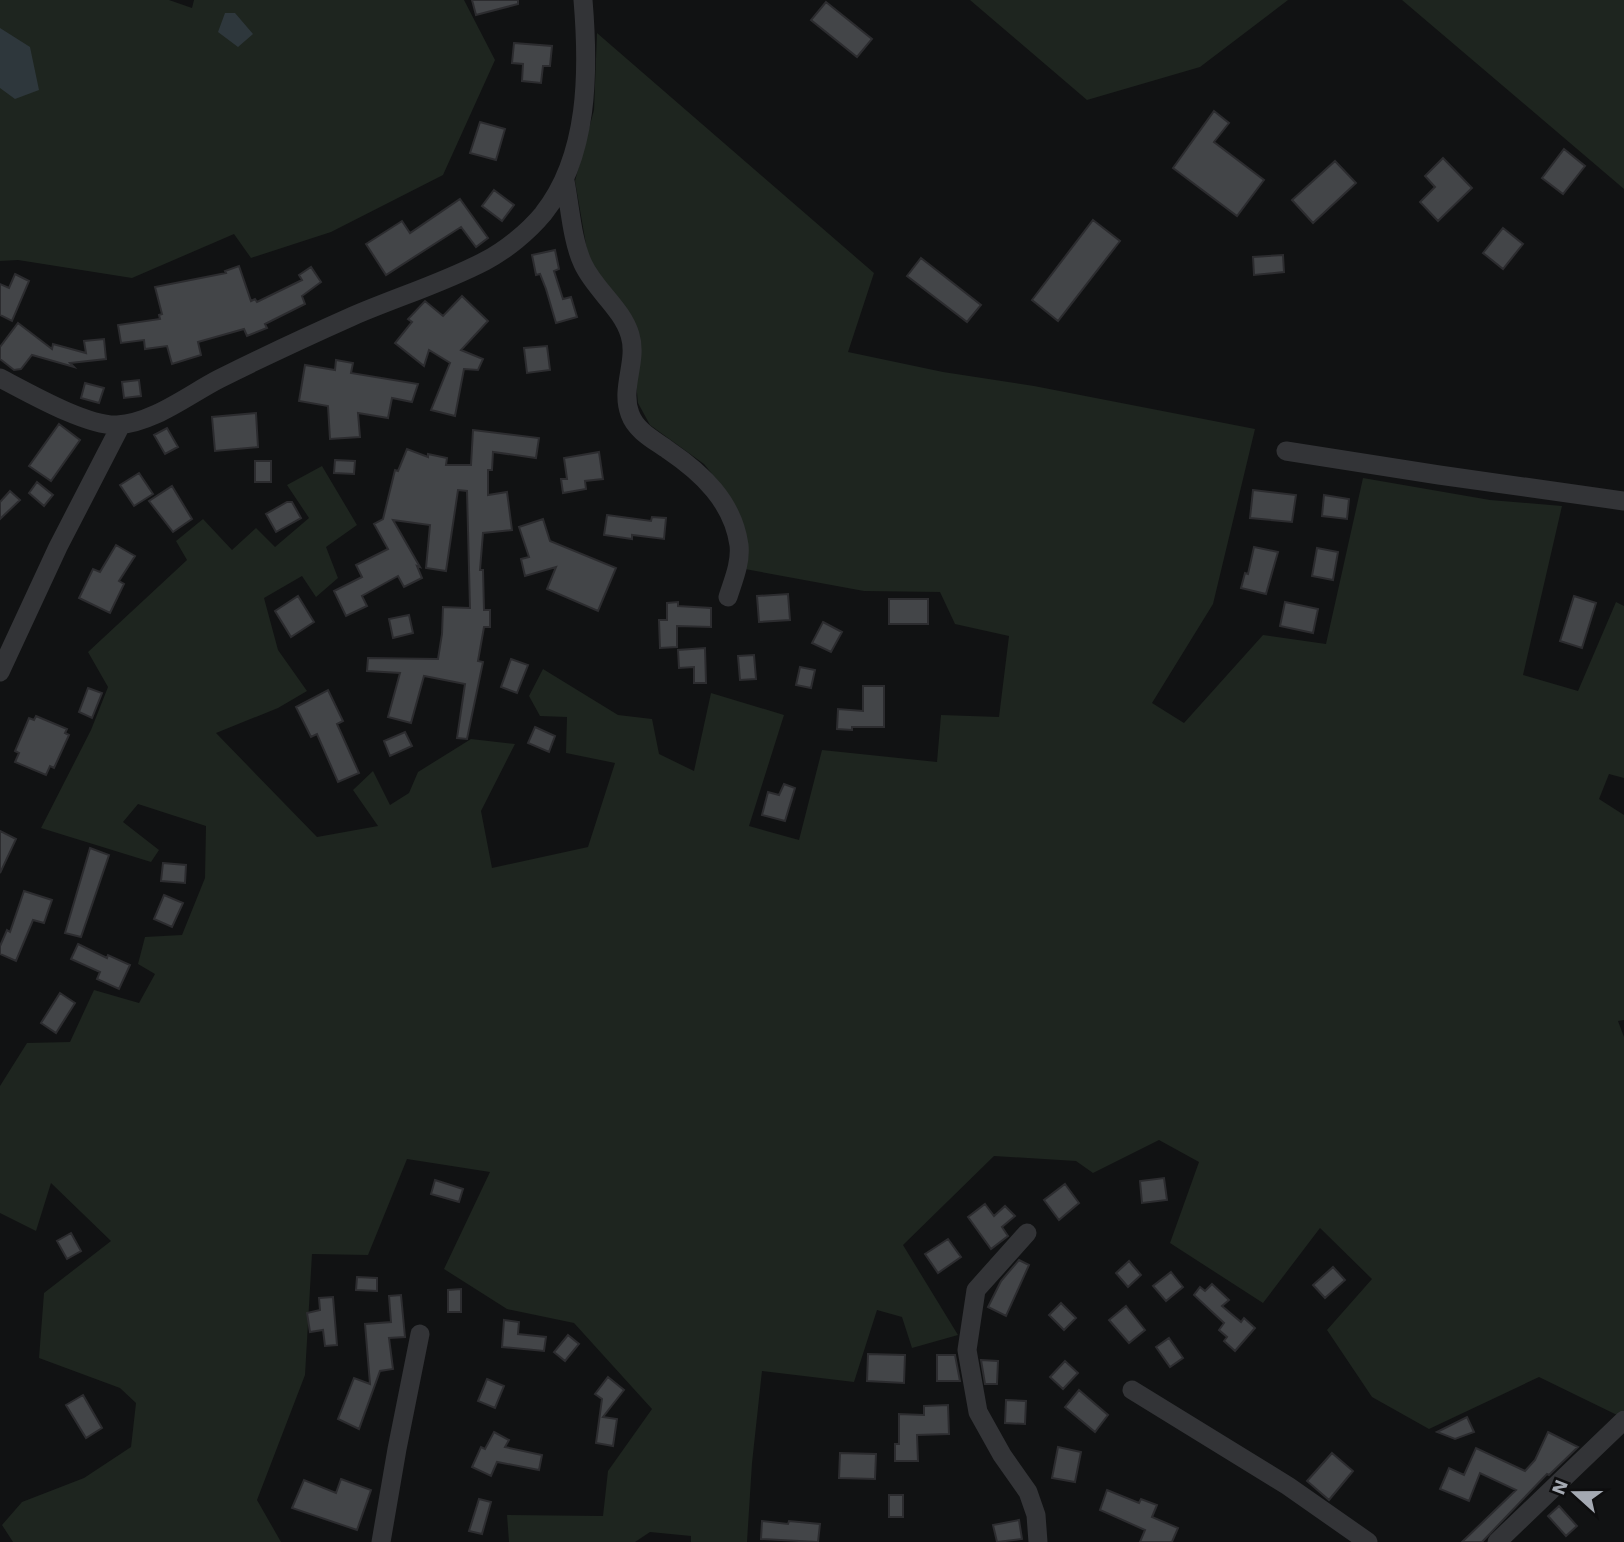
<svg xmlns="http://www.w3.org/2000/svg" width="1624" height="1542" font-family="'Work Sans',sans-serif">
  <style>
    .green { fill: #1e251f }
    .water { fill: #2e373c }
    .building { fill: #434548; stroke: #2c2c2f; stroke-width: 2 }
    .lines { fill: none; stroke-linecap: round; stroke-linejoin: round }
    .minor { stroke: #333437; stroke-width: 19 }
  </style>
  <rect width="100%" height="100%" fill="#111213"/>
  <path class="green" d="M0,0H169L192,8L194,0H464L495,60L443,175L331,232L251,258L234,234L132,278L18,260L0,261Z
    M970,0H1288L1200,67L1087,100Z
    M1402,0H1624V189Z
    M597,33L874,273L848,352L943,372L1034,386L1255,429L1213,604L1152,703L1184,723L1263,635L1326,644L1363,478L1490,500L1562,506L1523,675L1578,691L1616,602L1624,606V778L1609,774L1599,799L1624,815V1020L1618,1021L1624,1037V1410L1617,1415L1539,1377L1429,1429L1372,1397L1327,1330L1372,1279L1320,1228L1263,1303L1170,1243L1199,1162L1159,1140L1093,1173L1076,1161L994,1156L903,1245L958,1335L912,1348L902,1317L877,1310L854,1382L762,1371L752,1463L747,1542H691V1536L650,1532L635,1542H509L507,1515L603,1516L608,1471L652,1409L574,1323L507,1309L444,1269L490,1172L407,1159L368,1255L312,1254L305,1375L257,1500L281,1542H13L2,1525L22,1502L84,1478L131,1447L136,1403L120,1388L39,1358L44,1293L111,1241L51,1183L36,1231L0,1213V1086L27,1043L70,1042L94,990L139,1003L155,974L138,964L145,937L182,935L205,878L206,826L138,804L123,822L159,850L151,862L41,828L91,730L108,687L88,652L187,560L176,541L203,519L232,550L256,528L275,547L309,518L287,485L322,466L357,525L326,547L338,578L316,597L302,576L264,598L278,650L307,691L278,708L216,733L317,837L378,826L353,790L373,771L390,805L409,793L418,772L471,739L515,744L481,811L492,868L588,847L615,763L566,753L567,717L540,716L529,696L543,669L618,715L652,719L659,754L694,771L711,693L784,715L749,826L799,840L822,750L937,762L941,715L999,717L1009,636L955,624L940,592L864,591L745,569L725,490L704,464L650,425L638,403L636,383L640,342L589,262L575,181L594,110Z"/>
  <path class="water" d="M225,13H235L253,34L238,47L218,32Z
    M0,28L30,47L39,90L15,99L0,88Z"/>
  <path class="building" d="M472,0H518V4L476,15Z
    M826,2L872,39L857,57L811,20Z
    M514,43L552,46L550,66H543L541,83L522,81L523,64L512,63Z
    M1214,111L1229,123L1214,142L1264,180L1237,216L1173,168Z
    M480,122L505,129L496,160L470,153Z
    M1564,149L1585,166L1563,194L1542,178Z
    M1443,158L1472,188L1438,221L1420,202L1435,187L1425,176Z
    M1335,161L1356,183L1313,223L1292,200Z
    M494,190L514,205L502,221L482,206Z
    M460,199L488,238L476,247L461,227L386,275L366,244L402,221L410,233Z
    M1093,220L1120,241L1058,321L1032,300Z
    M1503,228L1523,244L1503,269L1483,253Z
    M555,250L559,269L554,271L563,299L571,297L577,317L556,323L546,289L540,274L536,275L532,255Z
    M1283,255L1284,272L1254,275L1253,257Z
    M921,258L981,305L967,322L907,276Z
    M239,266L251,301L255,299L257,302L302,280L299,275L311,267L321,282L302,296L305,304L265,324L267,328L247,336L244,329L198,342L201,355L172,364L167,346L145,349L144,340L121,343L118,325L160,319L159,315L162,314L155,287L226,273L225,271Z
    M15,274L29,281L12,321L0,315V284L9,288Z
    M462,296L488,321L461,350L483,359L478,370L464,369L455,416L431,410L450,363L429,350L424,366L395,343L412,322L408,319L425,301L443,316Z
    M18,323L52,349L53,344L86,353L84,341L104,339L106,359L70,363L74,367L32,355L21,369L14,370L0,359V347Z
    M547,346L550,370L527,373L524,348Z
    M336,360L353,363L351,373L418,384L412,402L392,398L388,418L358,413L360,437L330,439L328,406L299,401L305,365L335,370Z
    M139,380L141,396L124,398L122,382Z
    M85,383L104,388L99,403L81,398Z
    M256,413L258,447L215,451L212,417Z
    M59,424L80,440L51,481L29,466Z
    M167,428L178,447L165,454L154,435Z
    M473,430L539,438L536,458L493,452L492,470H488V495L507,492L512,530L483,533L480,570H483L484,610H490V627H484L478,661L483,662L467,739L457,738L465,684L424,676L411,723L388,717L400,673L367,671L368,658L438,659L442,634L443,607L470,608L467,491L458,490L446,571L426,568L430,525L393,520L420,567L417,566L422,578L404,587L398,576L362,596L367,606L346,616L334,591L362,577L356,565L388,549L374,524L383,519L395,470L398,471L407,449L428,457V454L447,458L446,465H471Z
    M599,452L603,479L585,481L586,489L563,493L561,479H567L564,458Z
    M335,460L355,461L354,474L334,473Z
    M255,461H271V482H255Z
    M139,473L153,494L134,506L120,485Z
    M37,482L53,495L44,506L29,493Z
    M172,486L192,519L173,532L149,501Z
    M1253,490L1296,495L1292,522L1250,518Z
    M10,491L20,500L0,519V502Z
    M1324,495L1349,499L1347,519L1322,516Z
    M287,502H292L301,518L276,532L266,514Z
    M607,515L651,521L652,517L666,518L664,539L632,535V539L604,535Z
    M543,519L550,541L616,568L598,611L547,589L556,567L525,576L521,559L529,557L519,527Z
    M116,545L135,556L119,581L124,584L110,613L79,598L93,569L100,572Z
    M1254,547L1278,552L1266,594L1241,588L1245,573L1248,574Z
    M1317,548L1338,552L1333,580L1312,576Z
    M788,594L790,620L759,622L757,596Z
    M298,596L314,622L291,637L275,611Z
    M1574,596L1596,603L1582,648L1560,641Z
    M889,599H928V624H889Z
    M678,602V606L711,608V627L677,626V647L660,648L659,620H667V603Z
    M1285,602L1318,609L1313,633L1280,626Z
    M409,615L413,633L393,638L389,619Z
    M823,622L842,632L831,652L812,643Z
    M705,648L706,683H694V667L679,668L678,650Z
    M754,655L756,679L740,680L738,656Z
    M511,659L528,665L517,693L501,687Z
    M800,667L815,670L811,688L796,685Z
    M863,686H884V727H852V730L837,729L838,709L863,711Z
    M88,688L102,693L92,718L79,712Z
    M328,690L343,721L337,724L359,773L338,782L317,734L311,737L296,707Z
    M36,716L67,729L65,733L69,735L54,768L50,766L46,775L15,762L19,753L15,751L29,718L34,720Z
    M535,727L555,736L549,752L528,743Z
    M405,732L412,746L390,756L384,741Z
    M784,784L795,788L785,821L762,815L768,792L779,795Z
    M0,831L16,839L0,873Z
    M90,848L109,855L81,937L65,933Z
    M163,863L186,865L185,883L161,881Z
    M24,891L52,900L44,923L33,920L16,961L0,954V946L7,930L10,932Z
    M164,895L183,903L172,927L154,919Z
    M78,944L107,958L108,955L130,965L119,989L97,979L100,972L71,959Z
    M60,993L75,1003L56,1033L41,1023Z
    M1164,1178L1167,1200L1142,1203L1140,1181Z
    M435,1180L463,1189L459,1202L431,1194Z
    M1065,1184L1079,1203L1059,1220L1044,1200Z
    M985,1204L994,1216L1005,1206L1015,1216L1002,1227L1008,1236L991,1249L968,1217Z
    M71,1233L81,1251L67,1259L57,1241Z
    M948,1239L961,1257L938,1273L925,1254Z
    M1019,1260L1029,1265L1006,1316L988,1307L1001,1281Z
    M1129,1261L1141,1275L1128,1287L1116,1273Z
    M1333,1267L1345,1280L1325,1298L1313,1285Z
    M1171,1272L1183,1287L1166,1301L1153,1286Z
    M357,1277L377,1278V1291L356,1290Z
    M1212,1284L1229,1300L1222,1306L1241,1322L1244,1318L1255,1328L1235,1351L1224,1341L1227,1337L1219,1330L1224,1323L1194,1295L1200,1287L1205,1291Z
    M461,1289V1312H448V1290Z
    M401,1295L405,1337L389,1338L393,1369L380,1371L359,1429L338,1419L354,1378L370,1384L365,1324L391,1322L389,1296Z
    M333,1297L337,1345L325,1346L323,1330L310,1332L307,1313L320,1310L319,1298Z
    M1061,1303L1076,1318L1064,1330L1049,1315Z
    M1126,1306L1145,1330L1129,1343L1109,1320Z
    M504,1320L519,1322L518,1334L546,1337L544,1351L502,1347Z
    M568,1335L579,1344L565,1361L554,1352Z
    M1169,1338L1183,1358L1170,1367L1156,1347Z
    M868,1354L905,1355L904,1383L867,1381Z
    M937,1355H955L960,1381H937Z
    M981,1360L998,1361L997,1384H985Z
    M1065,1361L1078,1373L1063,1389L1050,1377Z
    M608,1377L624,1390L603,1417L617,1419L613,1446L596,1443L602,1399L595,1394Z
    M487,1379L504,1386L495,1408L478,1401Z
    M1079,1390L1108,1415L1095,1432L1065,1407Z
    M83,1395L102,1428L86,1438L66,1405Z
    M1006,1400L1026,1401L1025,1424L1005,1423Z
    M948,1405L949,1434L917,1435L918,1461H895V1444H899V1414L924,1415V1406Z
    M1467,1417L1474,1432L1455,1439L1437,1432Z
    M494,1432L509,1440L505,1447L542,1455L539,1470L497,1462L491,1476L472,1467L481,1447L485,1449Z
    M1548,1432L1578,1447L1549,1475L1547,1474L1482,1542H1462L1516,1490L1480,1473L1469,1501L1440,1489L1449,1468L1464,1475L1476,1448L1525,1471L1535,1460Z
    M1058,1447L1081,1452L1075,1482L1052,1478Z
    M840,1453L876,1454L875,1479L839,1478Z
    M1332,1453L1353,1471L1329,1500L1307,1481Z
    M341,1479L371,1490L357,1530L292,1508L304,1480L336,1493Z
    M1107,1490L1139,1503L1141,1499L1157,1505L1152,1517L1178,1528L1172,1542H1140L1145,1530L1100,1510Z
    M889,1495H903V1517H889Z
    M479,1499L491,1502L482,1534L469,1531Z
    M1559,1506L1577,1526L1566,1536L1548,1516Z
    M1019,1520L1022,1539L997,1542L993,1525Z
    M762,1521L788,1524L789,1521L820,1524L818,1542L761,1539Z"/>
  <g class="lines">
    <path class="minor" d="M565,181C570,206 572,241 583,264C595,290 622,308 630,335C638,361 620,388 630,414C636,431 654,440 668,450C702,473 733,502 739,545C741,563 733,581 728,597
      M0,378C29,393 86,426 117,425C153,423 188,395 219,379C263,357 308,336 353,316C397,297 443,283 485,261C506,250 528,232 543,214C589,156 589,71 583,0
      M1286,451L1439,475L1624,501
      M0,672L58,547L121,425
      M1027,1233L976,1290L967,1350L978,1412L1002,1455L1028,1492L1036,1515L1038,1542
      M1132,1390L1288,1486L1368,1542
      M381,1542L397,1449L420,1334
      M1497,1542L1624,1420"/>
  </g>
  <g transform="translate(1575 1493) rotate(291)" stroke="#0d0d0e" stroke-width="5" paint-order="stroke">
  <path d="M0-5L12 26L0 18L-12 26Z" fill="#a4a9b2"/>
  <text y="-10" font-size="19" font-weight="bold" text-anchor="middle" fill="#a4a9b2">N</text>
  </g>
</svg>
